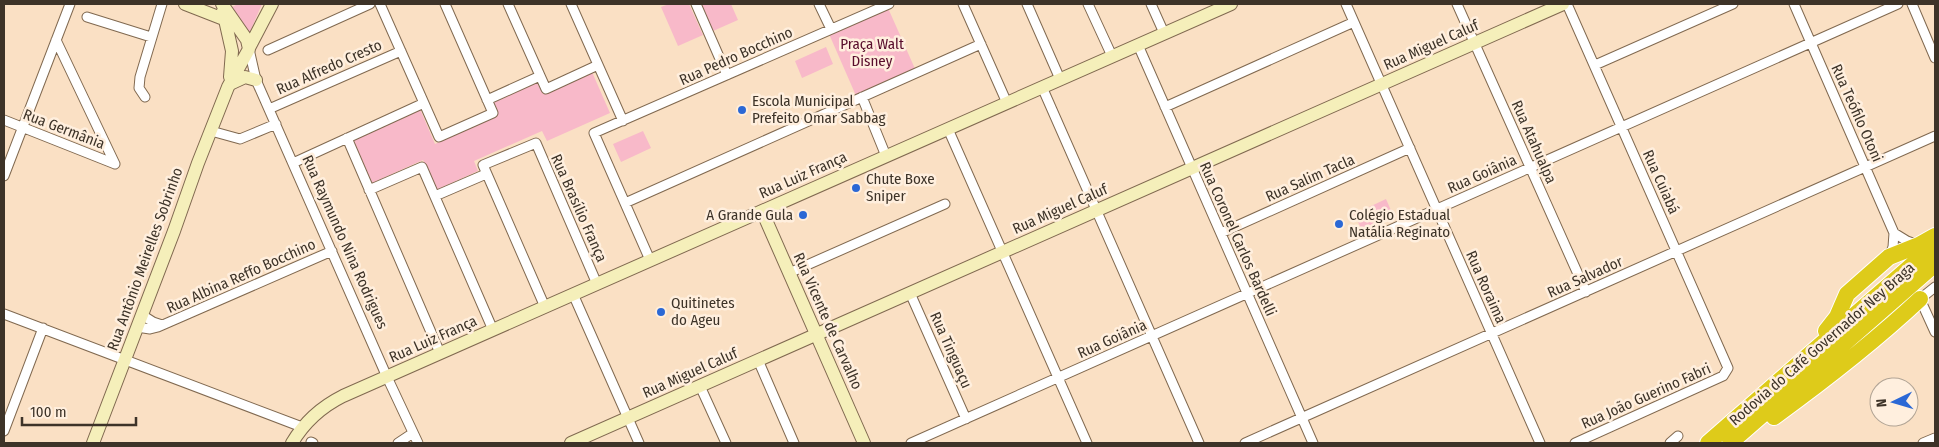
<svg xmlns="http://www.w3.org/2000/svg" width="1939" height="447" viewBox="0 0 1939 447" font-family="'Fira Sans Condensed',sans-serif">
	<style>
		.green { fill: #f8b9c9 }
		.lines { fill: none; stroke-linecap: round; stroke-linejoin: round }
		.street-casing { stroke: #806950; stroke-width: 11 }
		.secondary-casing { stroke: #806950; stroke-width: 14 }
		.highway-casing { stroke: #fff; stroke-width: 18 }
		.street { stroke: #fff; stroke-width: 9 }
		.secondary { stroke: #f5efba; stroke-width: 12 }
		.highway { stroke: #decb1a; stroke-width: 16 }
		.poi-dot { fill: #2b68d5; stroke: #ffefde; stroke-width: 2 }
		.labels { text-anchor: middle; stroke-width: 5; stroke-linejoin: round; paint-order: stroke }
		.park-label { font-size: 15px; fill: #590d2c; stroke: #ffefde }
		.street-label { font-size: 15px; fill: #3d3328; stroke: #ffefde }
		.poi-label { font-size: 15px; fill: #3d3328; stroke: #ffefde; text-anchor: start }
	</style>
	<rect width="100%" height="100%" fill="#fae0c4"/>
	<path class="green" d="M238,4h24l-13,30 -17,-27z
		M669,4h20l14,31 -25,11 -17,-39z
		M701,4h30l7,16 -25,11z
		M888,8l28,63 -59,27 -28,-64z
		M826,47l7,17 -31,14 -7,-17z
		M592,72l18,41 -63,28 -5,-10 -68,30 4,10 -42,19 -13,-30 -51,23 -19,-44 67,-30 15,35 62,-28 -6,-15 45,-20 7,13z
		M643,131l8,17 -30,14 -8,-18z
		M1386,199l7,16 -31,15 -8,-16z"/>
	<g class="lines">
		<defs>
			<path id="street" d="M380,4l59,133 54,-24 -48,-109
				M508,4l38,85 52,-24
				M571,4l52,117
				M696,4l31,71
				M819,4l12,25
				M963,4l44,99
				M1027,4l33,75
				M1088,4l24,52
				M1151,4l13,29
				M1346,4l194,439
				M1457,4l129,288
				M1567,4l161,364 -5,8 -148,67
				M1794,4l100,229 -1,14 -4,10
				M1912,4l23,54
				M87,17l64,20
				M56,40l59,124
				M1138,45l175,398
				M249,49l7,31 131,297 31,66
				M268,50l102,-46
				M1595,65l138,-61
				M1042,87l157,356
				M145,97l-6,-9 1,-11 22,-73
				M862,97l24,59
				M487,100l53,-24
				M1165,107l189,-85
				M269,109l132,-58
				M4,120l111,44
				M948,129l139,314
				M211,131l29,8 36,-15
				M347,138l93,215
				M293,163l131,-60
				M4,176l66,-172
				M369,190l53,-23 71,163
				M435,196l51,-22
				M625,203l356,-159
				M1221,233l189,-85
				M1894,233l13,8 11,4
				M650,260l-56,-127 295,-129
				M789,273l156,-69
				M1935,287l-15,12 15,33
				M910,293l56,126
				M573,294l66,149
				M545,307l-62,-142 53,-22 61,141
				M4,314l298,113
				M142,315l11,7 9,3
				M137,327l13,2 8,-2 174,-76
				M758,360l36,83
				M700,386l26,57
				M4,431l39,-103
				M311,442l2,1
				M398,443l15,-10
				M911,443l987,-439
				M1245,443l690,-307
				M1670,443l8,-7
				M1923,443l12,-5"/>
			<path id="secondary" d="M185,4l41,16
				M223,11l9,40 -2,26
				M249,48l23,-44
				M230,84l15,-7 11,3
				M762,211l102,232
				M93,443l81,-212 24,-68 30,-76 21,-38 -2,-9 -25,-36
				M292,443c13,-22 29,-36 51,-47l888,-392
				M571,443l992,-439"/>
			<path id="highway" d="M1826,331l11,-14 10,-23 42,-37 30,-12 16,-9
				M1774,417c51,-37 100,-75 146,-118
				M1708,443l227,-198
				M1730,443l205,-179"/>
		</defs>
		<use href="#street" class="street-casing"/>
		<use href="#secondary" class="secondary-casing"/>
		<use href="#highway" class="highway-casing"/>
		<use href="#street" class="street"/>
		<use href="#secondary" class="secondary"/>
		<use href="#highway" class="highway"/>
	</g>
	<g class="poi-dot">
		<circle cx="742" cy="110" r="5"/>
		<circle cx="856" cy="188" r="5"/>
		<circle cx="803" cy="215" r="5"/>
		<circle cx="1339" cy="224" r="5"/>
		<circle cx="661" cy="312" r="5"/>
	</g>
	<g class="labels">
		<g class="park-label">
			<text x="872" y="49">Praça Walt<tspan x="872" dy="17">Disney</tspan></text>
		</g>
		<g class="street-label">
			<text transform="translate(1431 45) rotate(-24)" y="5">Rua Miguel Caluf</text>
			<text transform="translate(736 56) rotate(-24)" y="5">Rua Pedro Bocchino</text>
			<text transform="translate(329 67) rotate(-24)" y="5">Rua Alfredo Cresto</text>
			<text transform="translate(1857 113) rotate(66)" y="5">Rua Teófilo Otoni</text>
			<text transform="translate(64 129) rotate(21)" y="5">Rua Germânia</text>
			<text transform="translate(1534 142) rotate(66)" y="5">Rua Atahualpa</text>
			<text transform="translate(1482 174) rotate(-24)" y="5">Rua Goiânia</text>
			<text transform="translate(803 175) rotate(-24)" y="5">Rua Luiz França</text>
			<text transform="translate(1310 178) rotate(-24)" y="5">Rua Salim Tacla</text>
			<text transform="translate(1661 182) rotate(66)" y="5">Rua Cuiabá</text>
			<text transform="translate(579 208) rotate(66)" y="5">Rua Brasílio França</text>
			<text transform="translate(1060 209) rotate(-24)" y="5">Rua Miguel Caluf</text>
			<text transform="translate(1238 239) rotate(66)" y="5">Rua Coronel Carlos Bardelli</text>
			<text transform="translate(345 242) rotate(66)" y="5">Rua Raymundo Nina Rodrigues</text>
			<text transform="translate(145 259) rotate(-70)" y="5">Rua Antônio Meirelles Sobrinho</text>
			<text transform="translate(241 276) rotate(-24)" y="5">Rua Albina Reffo Bocchino</text>
			<text transform="translate(1585 277) rotate(-24)" y="5">Rua Salvador</text>
			<text transform="translate(1486 287) rotate(66)" y="5">Rua Roraima</text>
			<text transform="translate(828 321) rotate(66)" y="5">Rua Vicente de Carvalho</text>
			<text transform="translate(433 339) rotate(-24)" y="5">Rua Luiz França</text>
			<text transform="translate(1112 339) rotate(-24)" y="5">Rua Goiânia</text>
			<text transform="translate(1822 344) rotate(-41)" y="5">Rodovia do Café Governador Ney Braga</text>
			<text transform="translate(951 350) rotate(66)" y="5">Rua Tinguaçu</text>
			<text transform="translate(690 373) rotate(-24)" y="5">Rua Miguel Caluf</text>
			<text transform="translate(1646 396) rotate(-24)" y="5">Rua João Guerino Fabri</text>
		</g>
		<g class="poi-label">
			<text x="752" y="106">Escola Municipal<tspan x="752" dy="17">Prefeito Omar Sabbag</tspan></text>
			<text x="866" y="184">Chute Boxe<tspan x="866" dy="17">Sniper</tspan></text>
			<text x="793" y="220" text-anchor="end">A Grande Gula</text>
			<text x="1349" y="220">Colégio Estadual<tspan x="1349" dy="17">Natália Reginato</tspan></text>
			<text x="671" y="308">Quitinetes<tspan x="671" dy="17">do Ageu</tspan></text>
		</g>
	</g>
	<rect width="1939" height="447" fill="none" stroke="#3d3328" stroke-width="10"/>
	<g transform="translate(1894 402) rotate(265)"><circle r="24" fill="#ffefde" stroke="#b1a495"/>
	<path d="M0-4L9 19L0 12L-9 19Z" fill="#2b68d5"/>
	<text y="-8" font-size="14" font-weight="bold" text-anchor="middle" fill="#3d3328">N</text>
	</g>
	<path d="M22 417v8h114v-8" fill="none" stroke="#3d3328" stroke-width="2.5"/>
	<text x="30" y="417" font-size="15" fill="#3d3328" stroke="#ffefde" stroke-width="4" paint-order="stroke">100 m</text>
</svg>
